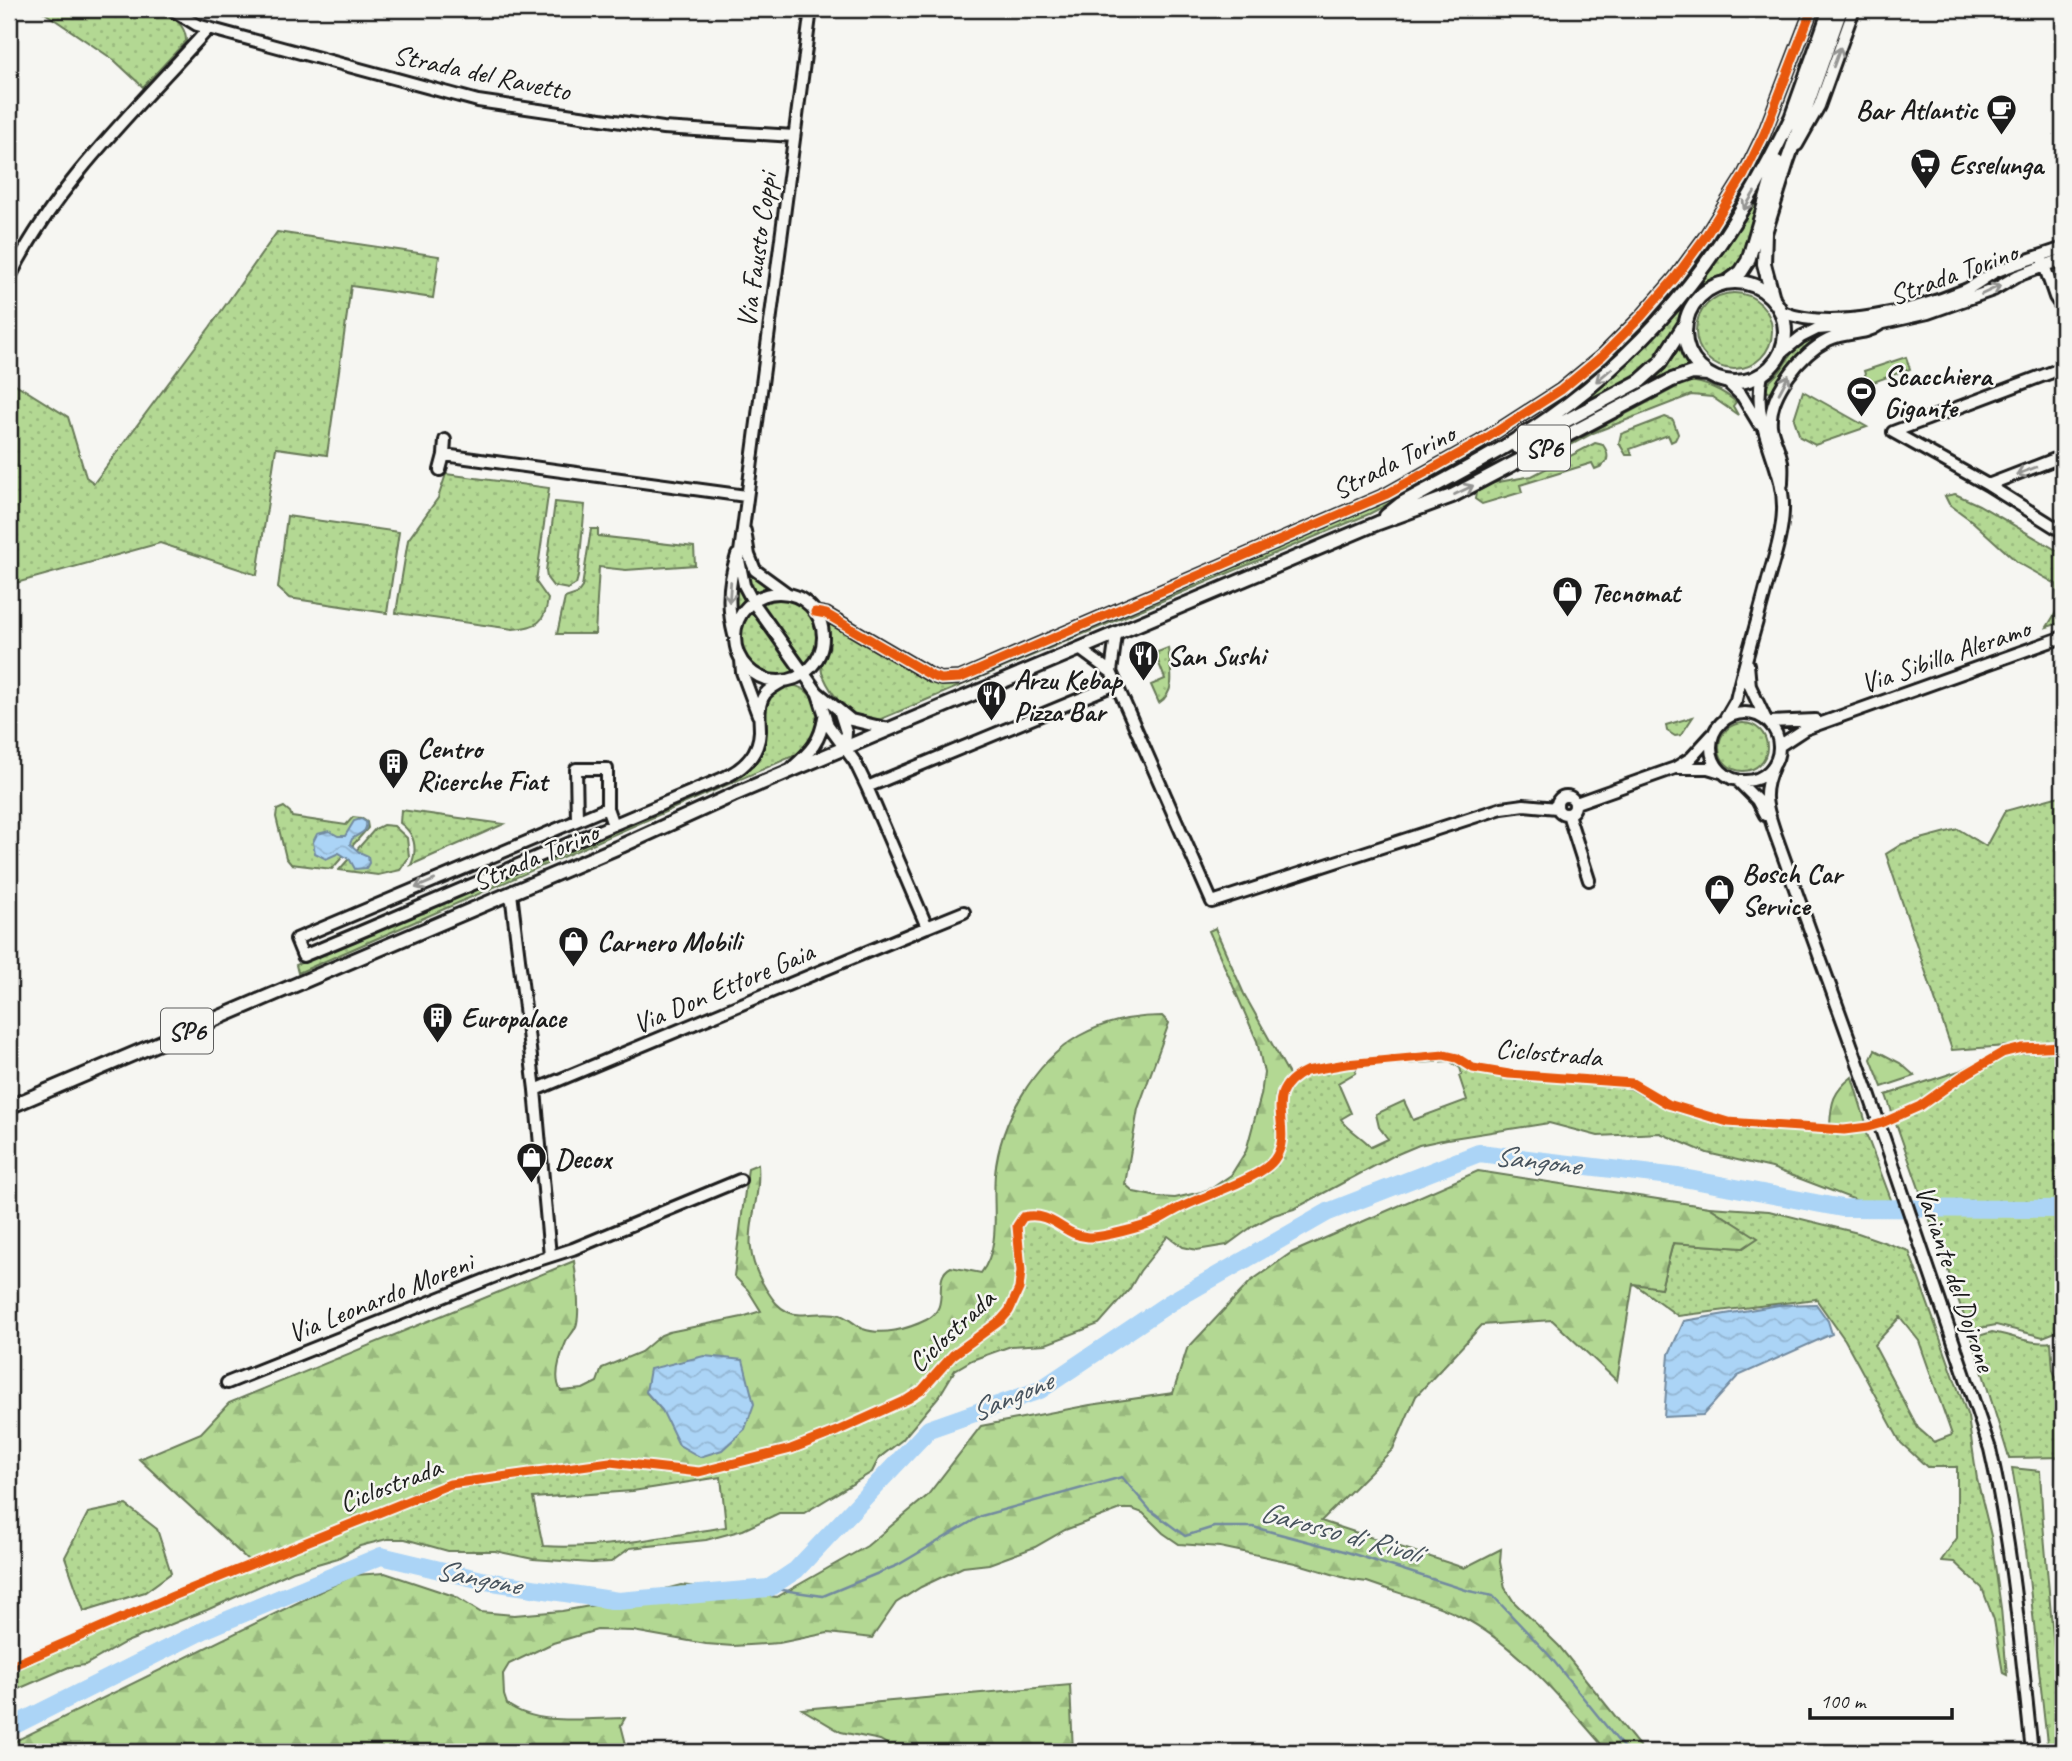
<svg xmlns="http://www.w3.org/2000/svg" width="2072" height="1761" viewBox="0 0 2072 1761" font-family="Caveat,sans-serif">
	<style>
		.green { fill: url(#green-dots); stroke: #687a58; stroke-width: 2; fill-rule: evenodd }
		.forest { fill: url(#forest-firs); stroke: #687a58; stroke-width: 2; fill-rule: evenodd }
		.pitch { fill: #b3d893; stroke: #687a58; stroke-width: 2 }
		.water { fill: url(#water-waves); stroke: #728a9f; stroke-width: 2 }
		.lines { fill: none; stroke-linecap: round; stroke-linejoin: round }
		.stream { stroke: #728a9f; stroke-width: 2.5 }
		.river { stroke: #abd4f6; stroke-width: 18 }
		.minor-casing { stroke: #1c1c1c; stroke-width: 16 }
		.major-casing { stroke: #1c1c1c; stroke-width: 18 }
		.minor { stroke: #f6f6f2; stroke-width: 10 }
		.major { stroke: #f6f6f2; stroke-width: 12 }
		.cycleway-casing { stroke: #f6f6f2; stroke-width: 13 }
		.cycleway { stroke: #e8590c; stroke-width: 9 }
		.oneway { stroke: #949492 }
		.labels { text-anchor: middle; stroke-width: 5; stroke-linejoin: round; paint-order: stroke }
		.shield { fill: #f6f6f2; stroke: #5d5d5c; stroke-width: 2 }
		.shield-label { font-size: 26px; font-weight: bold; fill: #1c1c1c }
		.street-label { font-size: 28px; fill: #1c1c1c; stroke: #f6f6f2 }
		.poi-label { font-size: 28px; font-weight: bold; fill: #1c1c1c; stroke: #f6f6f2; text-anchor: start }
		.water-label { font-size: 30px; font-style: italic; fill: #47535d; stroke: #f6f6f2 }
	</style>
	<defs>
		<pattern id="green-dots" width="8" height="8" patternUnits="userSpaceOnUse" patternTransform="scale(1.75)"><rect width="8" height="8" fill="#b3d893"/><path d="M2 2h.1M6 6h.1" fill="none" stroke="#99b97e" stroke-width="1.8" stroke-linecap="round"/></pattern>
		<pattern id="forest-firs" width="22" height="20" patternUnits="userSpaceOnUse" patternTransform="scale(1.75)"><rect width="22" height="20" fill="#b3d893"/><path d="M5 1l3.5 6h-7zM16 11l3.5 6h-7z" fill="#99b97e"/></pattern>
		<pattern id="water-waves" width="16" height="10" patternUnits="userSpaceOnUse" patternTransform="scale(1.75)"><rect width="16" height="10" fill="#abd4f6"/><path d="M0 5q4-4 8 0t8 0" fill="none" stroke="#93b5d2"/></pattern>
	</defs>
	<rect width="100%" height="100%" fill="#f6f6f2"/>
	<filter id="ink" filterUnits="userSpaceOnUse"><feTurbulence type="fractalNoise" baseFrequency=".0143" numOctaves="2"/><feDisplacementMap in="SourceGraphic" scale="14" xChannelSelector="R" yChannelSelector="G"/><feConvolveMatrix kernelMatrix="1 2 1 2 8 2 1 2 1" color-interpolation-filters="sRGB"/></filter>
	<g filter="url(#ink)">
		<path class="green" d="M39,9h125c10,10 22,16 22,32l-43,46 -29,-27z
			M1767,179l-25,86c-13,10 -30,11 -42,22 -18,15 -19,37 -31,56 -24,38 -69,55 -108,76l-2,-3 112,-101 53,-67z
			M277,232l162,24 -6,42 -82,-12 -24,169 -51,-7 -19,127 -97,-32 -151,42v-205l59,37 18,60 8,6 116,-156z
			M1696 331a38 38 0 1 1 76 0a38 38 0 1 1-76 0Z
			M1820,331h12c-29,14 -45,33 -59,60l-12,2 2,-5 17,-17 19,-29z
			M1680,346l9,20 -13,4 -44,24 28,-23z
			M1688,381c16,1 36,10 48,21l-3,4 5,9 -26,-18 -21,-2 -98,38 -61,33 -1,-2z
			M1803,391l64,36 -52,18 -15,-8 -6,-18z
			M1665,417l8,3 5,14 -3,6 -4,2 -3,-7 -38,14 2,6h-6l-7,-12 2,-9z
			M1595,443l8,2c8,11 5,20 -8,24l-3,-6 -72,22 2,7 -40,12 -7,-5 1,-7 17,-9 39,-7z
			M446,474l103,14 -13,94 12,17c-3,24 -11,28 -35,30l-117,-16 12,-73 30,-42z
			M1400,492l2,5 -33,17 -488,205c-29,6 -49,-23 -59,-46l-1,-7 7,-30 -5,-18 98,57 49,4 397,-170z
			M1955,494l24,11 84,49v68l-16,5 11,-18 -2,-25 -39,-22 -45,-41 -23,-17 -4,-8z
			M555,502l30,3 -7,72 -2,7 -8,5 -15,-3 -6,-8 -1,-7z
			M287,516l112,16 -12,81 -98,-15 -11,-10z
			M591,529h7v7l96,11 1,18 -69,5 -27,-3 -4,67h-38l8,-36 12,-4 5,-7z
			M745,557l32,32 -21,6 -8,-17z
			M734,573l11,29 -10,17z
			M778,598c34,3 53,39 29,67l-46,-62z
			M751,610l46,62c-41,17 -74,-27 -46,-62z
			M1168,648c2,20 10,42 -9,55l-8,-18 14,-6 -10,-26z
			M788,685c26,1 37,29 27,51 -2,6 -10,12 -15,17l-502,220 -2,-8 443,-189c13,-8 24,-20 27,-35 4,-25 -12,-46 22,-56z
			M1693,717l-12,18 -6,1 -8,-5 -1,-6z
			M1719 747a24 24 0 1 1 48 0a24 24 0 1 1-48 0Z
			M2063,795v247l-111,8 -66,-196 16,-10 56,-15 28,17 19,-35z
			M284,807l6,5 2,5 54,8 7,-8 8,1 6,4 1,6 -36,41 -41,-5 -5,-6 -10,-41 1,-7z
			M401,810l103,14 -93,41c7,-17 4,-31 -11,-42z
			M383,825l11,1 13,12 2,19 -9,13 -22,5 -39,-5 36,-41z
			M2063,1050v279l-20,8 -47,-12 -27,5 -83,-235 76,-25 25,-13z
			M1444,1057l7,1 16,11 20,4 32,6 88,6 24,4 41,22 48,13 145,7 27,71 -26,2 -94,-36 -65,-15 -47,-20 -62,3 -49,-13 -102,16 -28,6 -26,11 -99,53 -20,6 -21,11 -26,19 -30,5 -14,-3 -15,-11 -28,35 -11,19 -30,34 -53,20 -35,2 -39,14 -17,10 -15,25 -38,45 -23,18 -7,14 -68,41h-25l-36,17 -37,10 -76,8 -19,14 -19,1 -59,-4 -38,-8h-47l-43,-12h-18l-27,7 -22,12 -45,13 -86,39 -83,33 -39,22 -16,2 -60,26v-22l433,-183 22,-6 150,-16 71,7 21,-1 85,-20 119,-52 26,-18 19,-27 50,-35 13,-17 6,-35 -4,-41 5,-8 18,-1 37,20 17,1 59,-16 115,-56c20,-21 9,-43 11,-69 5,-7 10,-16 17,-21 22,-14 116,-18 145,-20zM1449,1061l11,7 2,6 -3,2 8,24 -54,20 -9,-19 -28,13 3,13 9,12 -17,8c-9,-11 -22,-16 -30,-28l10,-6 -13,-30 17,-10 2,-6zM721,1477l5,50c-60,9 -123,23 -183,19l-10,-48 100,-7z
			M1709,1207l60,4 89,22 51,18 59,166 9,62 14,57 10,72 6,67 -4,-2 -9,-53 -12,-32 -28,-26 -13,-1 16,-23v-71h-30l-26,-24 -56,-103 -29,-41 -138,17 -45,-33 28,5 12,-45 70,5 14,-10zM1900,1317l19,24 33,94 -18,7 -16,-14 -44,-83z
			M1992,1332c19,3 40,13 59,10l2,28 10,23v64l-54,1 -37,-120z
			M2012,1468l28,3 3,52 20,229h-15l-22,-201z
			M126,1505l31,24 14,44 -26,19 -61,19 -19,-54 23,-44z"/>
		<path class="forest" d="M1215,928l29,66 47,84c-35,34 12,64 -34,92l-109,51 -52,14 -13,-1 -31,-18 -9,-3 -21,2 -7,6 -1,5 4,33v24l-4,16 -7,11 -12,10 -42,31 -26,32 -31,20 -95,41 -97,24 -11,2 -83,-11 -147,18 -27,8 -187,76 -110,-102 62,-26 28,-30 345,-142c2,15 6,49 3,62 -1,7 -8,13 -11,19 -6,14 -13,36 -5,49l22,-2 14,-7 5,-14 39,-16 20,-17 8,-3 73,-15 19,-6 -13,-21 -14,-14 14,-108 10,-4c4,50 -24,74 8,125 6,9 11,18 22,23 15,7 35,-3 52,3 9,3 15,10 23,14 19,7 45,0 63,-9 27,-13 4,-42 25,-53l30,6c21,-28 11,-67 14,-99 5,-52 38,-111 84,-138 25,-14 55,-20 83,-20l7,7 -31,86 -13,75 9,8 24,5 17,1 26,-6 11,-4 19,-13 15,-24 15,-56 3,-22 -7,-32 -48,-110zM646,1392l76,58 -60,-40z
			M1875,1050l25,13 15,13 -33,11 -11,-28z
			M1852,1077l14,46 -17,4 -19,-1c1,-24 3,-34 22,-49z
			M1478,1171l231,36 49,31 -15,10 -70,-5 -12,45 -28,-4 -16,97 -65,-61 -70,5 -66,71 -23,53 -72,72 143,47 37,-19 -1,13 5,26 9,14 45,44 85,106h-36c-41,-47 -92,-109 -150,-137 -29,-14 -61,-22 -91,-33l-15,-2 -57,-17 -75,-16 -41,-3 -16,-11 -20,-20 -11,-4h-11l-56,21 -30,17 -46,17 -26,3 -42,20 -25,16 -24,35 -44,-5 -49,10 -46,3 -27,-2 -73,-13 -36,-1 -44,13 -44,21 -6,10 1,21 3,9c31,23 82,14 118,14l-4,7 7,27h-619v-8l345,-169 31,-2 69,23 26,16 34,3 48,-4 56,-10 63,-16 96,12 90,-51 60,-50 54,-70 109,-21 83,-12 14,-44 64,-68 40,-28z
			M1070,1685l3,67h-172l-21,-12 -39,-8 -39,-23z"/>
		<path class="pitch" d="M1906,357l4,12 -42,15 -4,-13z"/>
		<path class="water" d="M361,819l5,3c2,11 -7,11 -14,17l-2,5 9,8 9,4 1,7 -3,5 -11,1 -5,-9 -11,-7 -13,6 -11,-6 -2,-11 4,-8 12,-3 9,5h7l9,-15z
			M1816,1304l12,17 4,13 -94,42 -35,39 -39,2 5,-63 15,-33 95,-16z
			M704,1356l39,4 11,44 -9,25 -23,21 -22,7 -21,-12 -17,-35 -16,-18 4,-23z"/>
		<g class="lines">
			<path class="stream" d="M769,1588l54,8 75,-31 83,-49 141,-39 28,33 35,26 29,-9h39l91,24 125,40 24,5 55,58 79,98"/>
			<path class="river" d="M9,1728l197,-99 175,-73 105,25 132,20 151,-13 27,-18 133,-141 111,-39 131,-88 157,-90 151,-59 199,24 164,31 221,1"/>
			<defs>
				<path id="minor" d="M171,9l26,16 281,76 185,27 131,8
					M811,9l-72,551 5,25 9,17 64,90 34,28 38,9
					M1797,145l22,-39 35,-97
					M2043,262l12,35 8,12
					M9,279c46,-95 130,-173 200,-251
					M1782,312c50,20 135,-2 183,-22 12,-5 21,-14 32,-19 22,-9 44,-15 66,-23
					M1781,353l20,-16 16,-8 62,-5 49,-11 65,-23 24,-14 46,-17
					M1726,381l16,15 17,28
					M1893,432l95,53 75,47
					M1893,432l170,-64
					M444,455l1,-15
					M440,470l4,-15 302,41
					M1782,484c0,-7 1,-15 0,-22 -2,-12 -9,-24 -11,-36 -3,-32 31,-73 57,-86 18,-9 36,-4 51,-15
					M1988,485l75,-29
					M745,531l4,24 6,15 33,24
					M735 637a44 44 0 1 1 88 0a44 44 0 1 1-88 0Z
					M815,612l11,2 106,62 9,3 19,-1 427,-184 93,-52 81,-52 41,-34 39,-39 34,-39 30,-41 39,-62 20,-41 48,-125
					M734,635c-7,-27 -6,-53 3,-80
					M1116,635l-5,37 101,230 290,-94 22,-3 33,3
					M1081,650l30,22
					M741,660l1,12 16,43
					M1748,664l2,22 16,34
					M840,713l6,19 -1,15
					M1711 747a34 34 0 1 1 68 0a34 34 0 1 1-68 0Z
					M1725,719l11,-19c9,-40 22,-80 32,-120 6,-22 14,-45 15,-69 2,-48 -33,-81 -21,-137
					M1768,722l47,-2
					M1779,746l26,-17 258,-92
					M793,767c17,-15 28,-26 31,-50
					M1773,767c-12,27 -7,39 2,66l94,261 121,355c23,100 31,202 42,303
					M1678,768h30l13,4
					M1737,780l20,20 8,15
					M867,787l249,-103
					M1557 805a9 9 0 1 1 18 0a9 9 0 1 1-18 0Z
					M1576,803l99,-35 16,-10 21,-23
					M1568,814l21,66
					M577,820l-1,-51h31v39
					M613,825l-6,-17 -311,131 7,17 48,-20 370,-157c21,-9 38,-23 39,-48 0,-12 -3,-26 5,-37 5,-6 12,-9 18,-13
					M511,893l24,197 15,166
					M927,927l37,-15
					M535,1090l392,-163 -60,-140 -12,-25 -27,-37 -10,-31
					M227,1383l296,-118 50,-16 167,-69"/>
				<path id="major" d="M1789,124l41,-115
					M1729,281l12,-9 7,-11 29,-99
					M1685 332a50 50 0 1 1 100 0a50 50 0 1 1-100 0Z
					M1773,298l-9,-34 1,-31 22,-71 54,-153
					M1517,447l123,-66 20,-18 25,-39
					M1386,516l15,-12c50,-27 101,-53 148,-86 112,-79 183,-177 242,-300
					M9,1107l612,-261 112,-51 645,-272 74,-27 220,-116 20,-7 16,1"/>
			</defs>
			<use href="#minor" class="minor-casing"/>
			<use href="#major" class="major-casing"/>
			<use href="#minor" class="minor"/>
			<use href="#major" class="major"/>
			<defs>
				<path id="cycleway" d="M815,612l11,2 106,62 9,3 19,-1 427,-184 93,-52 81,-52 41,-34 39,-39 34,-39 30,-41 39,-62 20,-41 48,-125
					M9,1667l164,-71 277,-112 160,-22 89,10 92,-23 46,-18 71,-32 14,-9 31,-35 48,-35 8,-9 10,-22 2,-18 -4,-45 6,-9c30,-7 40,19 65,20 13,1 55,-10 68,-16 9,-4 18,-11 28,-15 22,-11 77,-28 90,-46 23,-31 -17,-66 32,-89l40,-7 98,-9 13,3 16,10 36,6 123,9 36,21 60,18 116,8 24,-3 14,-4 38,-17 41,-29 41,-24 20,-5 41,-2"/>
			</defs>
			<use href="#cycleway" class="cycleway-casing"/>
			<use href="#cycleway" class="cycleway"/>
		</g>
		<defs><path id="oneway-shaft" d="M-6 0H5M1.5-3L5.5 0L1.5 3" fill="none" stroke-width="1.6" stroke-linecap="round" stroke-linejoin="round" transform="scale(1.75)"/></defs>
		<g class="oneway">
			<use href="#oneway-shaft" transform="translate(1837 57) rotate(-70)"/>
			<use href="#oneway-shaft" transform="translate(1749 201) rotate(121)"/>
			<use href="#oneway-shaft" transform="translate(1991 290) rotate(-25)"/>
			<use href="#oneway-shaft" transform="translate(1604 375) rotate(140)"/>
			<use href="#oneway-shaft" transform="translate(1784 384) rotate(-62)"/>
			<use href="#oneway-shaft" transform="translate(2026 471) rotate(159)"/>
			<use href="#oneway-shaft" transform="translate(1464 490) rotate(-26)"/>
			<use href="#oneway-shaft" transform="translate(730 592) rotate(94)"/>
			<use href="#oneway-shaft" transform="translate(425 884) rotate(157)"/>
		</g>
	</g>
	<defs>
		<symbol id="cafe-pin" viewBox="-11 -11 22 30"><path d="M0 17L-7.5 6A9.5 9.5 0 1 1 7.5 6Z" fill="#1c1c1c" stroke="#f6f6f2"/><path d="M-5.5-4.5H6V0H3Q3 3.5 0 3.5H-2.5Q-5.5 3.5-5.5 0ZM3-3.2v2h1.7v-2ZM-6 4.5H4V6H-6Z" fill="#fff"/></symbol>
		<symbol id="supermarket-pin" viewBox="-11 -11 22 30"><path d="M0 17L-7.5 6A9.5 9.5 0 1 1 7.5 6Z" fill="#1c1c1c" stroke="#f6f6f2"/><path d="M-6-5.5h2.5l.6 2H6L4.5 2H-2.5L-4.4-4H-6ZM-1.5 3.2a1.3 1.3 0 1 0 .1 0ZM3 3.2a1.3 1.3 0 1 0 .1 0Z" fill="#fff"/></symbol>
		<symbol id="stadium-pin" viewBox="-11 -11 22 30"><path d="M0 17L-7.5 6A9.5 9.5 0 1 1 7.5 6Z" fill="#1c1c1c" stroke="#f6f6f2"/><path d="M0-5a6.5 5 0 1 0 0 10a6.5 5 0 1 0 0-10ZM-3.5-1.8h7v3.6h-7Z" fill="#fff"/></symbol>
		<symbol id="shop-pin" viewBox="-11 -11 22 30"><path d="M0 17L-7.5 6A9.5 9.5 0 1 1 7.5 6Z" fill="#1c1c1c" stroke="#f6f6f2"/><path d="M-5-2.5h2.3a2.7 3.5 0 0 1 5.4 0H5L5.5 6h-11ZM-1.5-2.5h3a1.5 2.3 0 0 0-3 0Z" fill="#fff"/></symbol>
		<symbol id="restaurant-pin" viewBox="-11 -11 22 30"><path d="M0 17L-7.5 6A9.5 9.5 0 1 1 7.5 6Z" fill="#1c1c1c" stroke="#f6f6f2"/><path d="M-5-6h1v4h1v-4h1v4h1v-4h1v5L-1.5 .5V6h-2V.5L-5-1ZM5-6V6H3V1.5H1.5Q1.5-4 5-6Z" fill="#fff"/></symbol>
		<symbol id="building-pin" viewBox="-11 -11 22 30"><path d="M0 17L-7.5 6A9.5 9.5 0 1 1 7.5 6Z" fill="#1c1c1c" stroke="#f6f6f2"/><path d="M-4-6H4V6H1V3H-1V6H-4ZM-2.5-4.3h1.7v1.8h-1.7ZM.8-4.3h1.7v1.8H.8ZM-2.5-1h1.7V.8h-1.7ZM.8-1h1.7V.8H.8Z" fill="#fff"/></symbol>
	</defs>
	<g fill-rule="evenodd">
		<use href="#cafe-pin" x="1984" y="92" width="35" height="47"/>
		<use href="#supermarket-pin" x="1908" y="146" width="35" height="47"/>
		<use href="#stadium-pin" x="1844" y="374" width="35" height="47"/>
		<use href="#shop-pin" x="1550" y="574" width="35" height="47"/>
		<use href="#restaurant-pin" x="1126" y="638" width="35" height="47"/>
		<use href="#restaurant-pin" x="974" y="678" width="35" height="47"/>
		<use href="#building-pin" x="376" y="746" width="35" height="47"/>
		<use href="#shop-pin" x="1702" y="872" width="35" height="47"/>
		<use href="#shop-pin" x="556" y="924" width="35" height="47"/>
		<use href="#building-pin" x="420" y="1000" width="35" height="47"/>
		<use href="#shop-pin" x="514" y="1140" width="35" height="47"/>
	</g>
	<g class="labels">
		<g class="shield">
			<rect x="1518" y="425.5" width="52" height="45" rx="5"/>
			<rect x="161" y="1008.5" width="52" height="45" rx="5"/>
		</g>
		<g class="shield-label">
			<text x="1544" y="457">SP6</text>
			<text x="187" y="1040">SP6</text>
		</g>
		<g class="street-label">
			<text transform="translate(482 72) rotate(12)" y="10">Strada del Ravetto</text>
			<text transform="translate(756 250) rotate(-82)" y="10">Via Fausto Coppi</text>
			<text transform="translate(1953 273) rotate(-20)" y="10">Strada Torino</text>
			<text transform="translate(1393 461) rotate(-27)" y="10">Strada Torino</text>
			<text transform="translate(1945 655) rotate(-19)" y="10">Via Sibilla Aleramo</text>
			<text transform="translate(535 856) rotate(-23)" y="10">Strada Torino</text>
			<text transform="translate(723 987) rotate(-23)" y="10">Via Don Ettore Gaia</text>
			<text transform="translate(1549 1052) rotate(5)" y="10">Ciclostrada</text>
			<text transform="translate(1956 1278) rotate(71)" y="10">Variante del Dojrone</text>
			<text transform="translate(380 1297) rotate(-22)" y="10">Via Leonardo Moreni</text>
			<text transform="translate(951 1330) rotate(-43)" y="10">Ciclostrada</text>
			<text transform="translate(390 1484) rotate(-21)" y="10">Ciclostrada</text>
		</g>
		<g class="poi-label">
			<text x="1978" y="119" text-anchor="end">Bar Atlantic</text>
			<text x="1949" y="174">Esselunga</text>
			<text x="1884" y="385">Scacchiera<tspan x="1884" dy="32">Gigante</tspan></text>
			<text x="1590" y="602">Tecnomat</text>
			<text x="1167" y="665">San Sushi</text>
			<text x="1014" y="689">Arzu Kebap<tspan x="1014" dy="32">Pizza Bar</tspan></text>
			<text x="417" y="758">Centro<tspan x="417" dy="32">Ricerche Fiat</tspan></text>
			<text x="1742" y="883">Bosch Car<tspan x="1742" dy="32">Service</tspan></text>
			<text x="597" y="951">Carnero Mobili</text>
			<text x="461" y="1027">Europalace</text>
			<text x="555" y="1168">Decox</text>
		</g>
		<g class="water-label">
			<text transform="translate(1537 1160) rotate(7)" y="10">Sangone</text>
			<text transform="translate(1011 1396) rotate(-23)" y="10">Sangone</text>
			<text transform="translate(1341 1532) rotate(15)" y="10">Garosso di Rivoli</text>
			<text transform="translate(478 1577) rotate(11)" y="10">Sangone</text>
		</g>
	</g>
	<rect width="2072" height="1761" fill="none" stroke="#f6f6f2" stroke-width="35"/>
	<rect x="18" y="18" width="2037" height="1726" fill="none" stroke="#1c1c1c" stroke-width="2.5" filter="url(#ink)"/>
	<path d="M1810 1708v10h142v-10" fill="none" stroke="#1c1c1c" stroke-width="3.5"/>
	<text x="1820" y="1708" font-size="21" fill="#1c1c1c" stroke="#f6f6f2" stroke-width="5" paint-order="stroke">100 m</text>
</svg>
